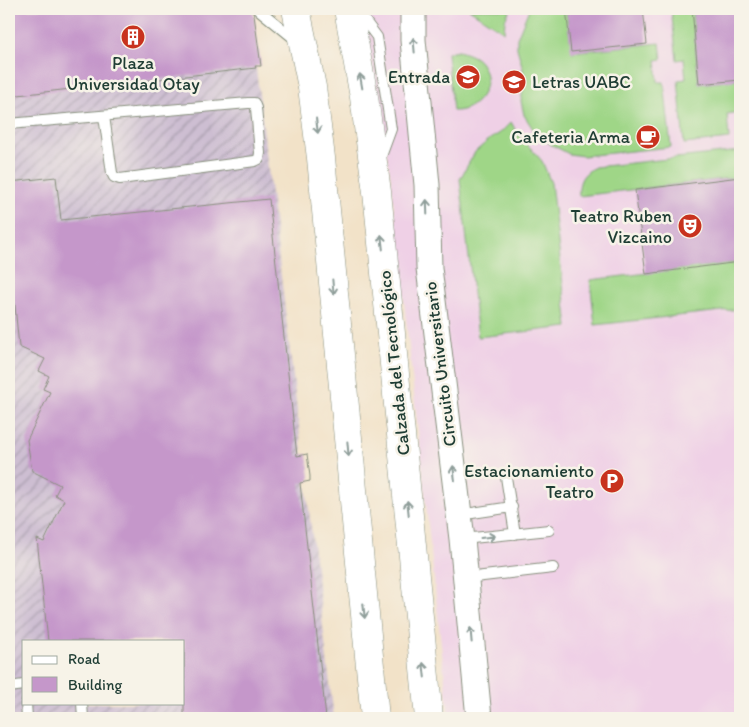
<svg xmlns="http://www.w3.org/2000/svg" width="749" height="727" viewBox="0 0 749 727" font-family="Itim,sans-serif">
	<style>
		.built { fill: #efd0e6 }
		.industrial { fill: url(#industrial-furrows); fill-rule: evenodd }
		.grass { fill: #9fd687; stroke: #5f8a5e }
		.building { fill: #c597ca }
		.lines { fill: none; stroke-linecap: round; stroke-linejoin: round }
		.service-casing { stroke: #88907e; stroke-width: 12 }
		.tertiary-casing { stroke: #88907e; stroke-width: 27 }
		.primary-casing { stroke: #88907e; stroke-width: 29 }
		.service { stroke: #fff; stroke-width: 10 }
		.tertiary { stroke: #fff; stroke-width: 25 }
		.primary { stroke: #fff; stroke-width: 28 }
		.oneway { stroke: #8f9e9a }
		.labels { text-anchor: middle; stroke-width: 5; stroke-linejoin: round; paint-order: stroke }
		.poi-label { font-size: 18px; fill: #1f3d34; stroke: #f7f3e8; text-anchor: end }
		.street-label { font-size: 18px; fill: #1f3d34; stroke: #f7f3e8 }
	</style>
	<defs>
		<pattern id="industrial-furrows" width="10" height="10" patternUnits="userSpaceOnUse" patternTransform="scale(1.25)"><rect width="10" height="10" fill="#cdbed2"/><path d="M-1 1l2-2M0 10L10 0M9 11l2-2" fill="none" stroke="#a69cab"/></pattern>
	</defs>
	<rect width="100%" height="100%" fill="#f7f3e8"/>
	<filter id="ink" filterUnits="userSpaceOnUse"><feTurbulence type="fractalNoise" baseFrequency=".02" numOctaves="2"/><feDisplacementMap in="SourceGraphic" scale="10" xChannelSelector="R" yChannelSelector="G"/><feConvolveMatrix kernelMatrix="1 2 1 2 8 2 1 2 1" color-interpolation-filters="sRGB"/></filter>
	<filter id="wash" filterUnits="userSpaceOnUse"><feTurbulence type="fractalNoise" baseFrequency=".0096" numOctaves="4" result="noise"/><feDisplacementMap in="SourceGraphic" scale="20" xChannelSelector="R" yChannelSelector="G"/><feGaussianBlur stdDeviation="1.12" result="paint"/><feColorMatrix in="noise" values="0 0 0 0 0 0 0 0 0 0 0 0 0 0 0 0 0 1.4 0 .05"/><feComposite in="paint" operator="in"/></filter>
	<g filter="url(#wash)">
		<rect width="100%" height="100%" fill="#f2e2c8"/>
		<path class="built" d="M362,9h378v709h-291l-58,-538z"/>
		<path class="industrial" d="M256,68l78,650h-325v-622zM24,641h160v62h-160z"/>
		<path class="grass" d="M469,9h41l-5,11 -1,12z
			M529,9h37l6,43 88,-9 2,16 -6,1 2,22h6l7,65 -88,9 -14,-2 -19,-10 -17,-15 -9,-14 -3,-14 3,-16 -1,-16 -6,-21v-10z
			M671,9h21l7,75 41,-4v32l-13,2 2,25 -45,5 -6,-64 8,-1 -2,-20 -7,1z
			M459,51c6,2 13,4 18,8 21,20 3,53 -24,52l-6,-58z
			M511,122l7,12 24,27 9,22 17,144 -90,10 -18,-158 15,-27 15,-13 10,-6z
			M740,151v26l-161,19c-1,-15 3,-22 16,-29z
			M740,262v47l-145,16 -5,-45z"/>
		<g id="blocks">
			<path class="building" d="M9,9h242l3,6 7,51h-6l1,2 -247,28z
				M566,9h77l4,35 -76,8z
				M692,9h48v71l-41,4z
				M56,177l5,43 208,-21 28,257 10,-2 3,22v5l-10,2 26,235h-142v-77h-136l-11,-102 7,3 20,-42 -9,-5 5,-10 -28,-14 -5,-31 23,-48 -7,-3 6,-13 -10,-5 6,-12 -26,-12 -8,-82h-2v-83z
				M740,177v85l-94,12 -11,-84z"/>
		</g>
	</g>
	<g filter="url(#ink)">
		<use href="#blocks" fill-opacity="0" stroke="#88907e" stroke-width="1"/>
		<g class="lines">
			<defs>
				<path id="service" d="M258,9l38,31
					M356,9l21,28 14,92 -11,30
					M9,124l239,-21h6l2,5 4,45 -1,6 -4,2 -135,18 -6,-2 -2,-4 -8,-57
					M506,477l9,57
					M459,515l53,-8
					M463,539l86,-9
					M466,578l87,-10
					M9,687l15,-2
					M26,703l1,15
					M82,703l1,15"/>
				<path id="tertiary" d="M413,9v31l14,145 2,83 33,271 17,179"/>
				<path id="primary" d="M296,9l16,78 9,71 54,560
					M348,9l16,88 13,95 52,526"/>
			</defs>
			<use href="#service" class="service-casing"/>
			<use href="#tertiary" class="tertiary-casing"/>
			<use href="#primary" class="primary-casing"/>
			<use href="#service" class="service"/>
			<use href="#tertiary" class="tertiary"/>
			<use href="#primary" class="primary"/>
		</g>
		<defs><path id="oneway-shaft" d="M-6 0H5M1.5-3L5.5 0L1.5 3" fill="none" stroke-width="1.6" stroke-linecap="round" stroke-linejoin="round" transform="scale(1.25)"/></defs>
		<g class="oneway">
			<use href="#oneway-shaft" transform="translate(414 45) rotate(-95)"/>
			<use href="#oneway-shaft" transform="translate(361 81) rotate(-100)"/>
			<use href="#oneway-shaft" transform="translate(317 126) rotate(83)"/>
			<use href="#oneway-shaft" transform="translate(427 207) rotate(-92)"/>
			<use href="#oneway-shaft" transform="translate(382 242) rotate(-96)"/>
			<use href="#oneway-shaft" transform="translate(333 287) rotate(85)"/>
			<use href="#oneway-shaft" transform="translate(348 449) rotate(85)"/>
			<use href="#oneway-shaft" transform="translate(454 473) rotate(-97)"/>
			<use href="#oneway-shaft" transform="translate(408 508) rotate(-96)"/>
			<use href="#oneway-shaft" transform="translate(488 537) rotate(-7)"/>
			<use href="#oneway-shaft" transform="translate(364 611) rotate(84)"/>
			<use href="#oneway-shaft" transform="translate(471 635) rotate(-95)"/>
			<use href="#oneway-shaft" transform="translate(424 670) rotate(-96)"/>
		</g>
	</g>
	<defs>
		<symbol id="building-disc" viewBox="-11 -11 22 22"><circle r="9.5" fill="#c8321e" stroke="#f7f3e8"/><path d="M-4-6H4V6H1V3H-1V6H-4ZM-2.5-4.3h1.7v1.8h-1.7ZM.8-4.3h1.7v1.8H.8ZM-2.5-1h1.7V.8h-1.7ZM.8-1h1.7V.8H.8Z" fill="#fff"/></symbol>
		<symbol id="school-disc" viewBox="-11 -11 22 22"><circle r="9.5" fill="#c8321e" stroke="#f7f3e8"/><path d="M0-5L7-2L0 1L-7-2ZM-4 1L0 2.5L4 1V4Q0 6-4 4Z" fill="#fff"/></symbol>
		<symbol id="cafe-disc" viewBox="-11 -11 22 22"><circle r="9.5" fill="#c8321e" stroke="#f7f3e8"/><path d="M-5.5-4.5H6V0H3Q3 3.5 0 3.5H-2.5Q-5.5 3.5-5.5 0ZM3-3.2v2h1.7v-2ZM-6 4.5H4V6H-6Z" fill="#fff"/></symbol>
		<symbol id="theatre-disc" viewBox="-11 -11 22 22"><circle r="9.5" fill="#c8321e" stroke="#f7f3e8"/><path d="M-5-5.5Q0-4 5-5.5V0Q5 5 0 6Q-5 5-5 0ZM-3.3-2.5H-1v1.5H-3.3ZM1-2.5H3.3v1.5H1ZM-2.8 1Q0 5.5 2.8 1Z" fill="#fff"/></symbol>
		<symbol id="parking-disc" viewBox="-11 -11 22 22"><circle r="9.5" fill="#c8321e" stroke="#f7f3e8"/><path d="M-3.5-5.5H1a3.5 3.5 0 0 1 0 7H-1V5.5H-3.5ZM-1-3.4V-.6H.8a1.4 1.4 0 0 0 0-2.8Z" fill="#fff"/></symbol>
	</defs>
	<g fill-rule="evenodd">
		<use href="#building-disc" x="119" y="23" width="28" height="28"/>
		<use href="#school-disc" x="454" y="63" width="28" height="28"/>
		<use href="#school-disc" x="500" y="68" width="28" height="28"/>
		<use href="#cafe-disc" x="634" y="123" width="28" height="28"/>
		<use href="#theatre-disc" x="676" y="212" width="28" height="28"/>
		<use href="#parking-disc" x="598" y="467" width="28" height="28"/>
	</g>
	<g class="labels">
		<g class="poi-label">
			<text x="133" y="69" text-anchor="middle">Plaza<tspan x="133" dy="21">Universidad Otay</tspan></text>
			<text x="450" y="83">Entrada</text>
			<text x="532" y="88" text-anchor="start">Letras UABC</text>
			<text x="630" y="143">Cafeteria Arma</text>
			<text x="672" y="222">Teatro Ruben<tspan x="672" dy="21">Vizcaino</tspan></text>
			<text x="594" y="477">Estacionamiento<tspan x="594" dy="21">Teatro</tspan></text>
		</g>
		<g class="street-label">
			<text transform="translate(394 363) rotate(-96)" y="6">Calzada del Tecnológico</text>
			<text transform="translate(440 364) rotate(-97)" y="6">Circuito Universitario</text>
		</g>
	</g>
	<rect width="749" height="727" fill="none" stroke="#f7f3e8" stroke-width="30"/>
	<rect x="22" y="640" width="162" height="65" fill="#f7f3e8" stroke="#a1aaa0"/>
	<rect x="32" y="656" width="25" height="8" fill="#ffffff" stroke="#a1aaa0"/>
	<text x="68" y="664" font-size="15" fill="#1f3d34">Road</text>
	<rect x="32" y="677" width="25" height="15" fill="#c597ca" stroke="#a1aaa0"/>
	<text x="68" y="690" font-size="15" fill="#1f3d34">Building</text>
</svg>
